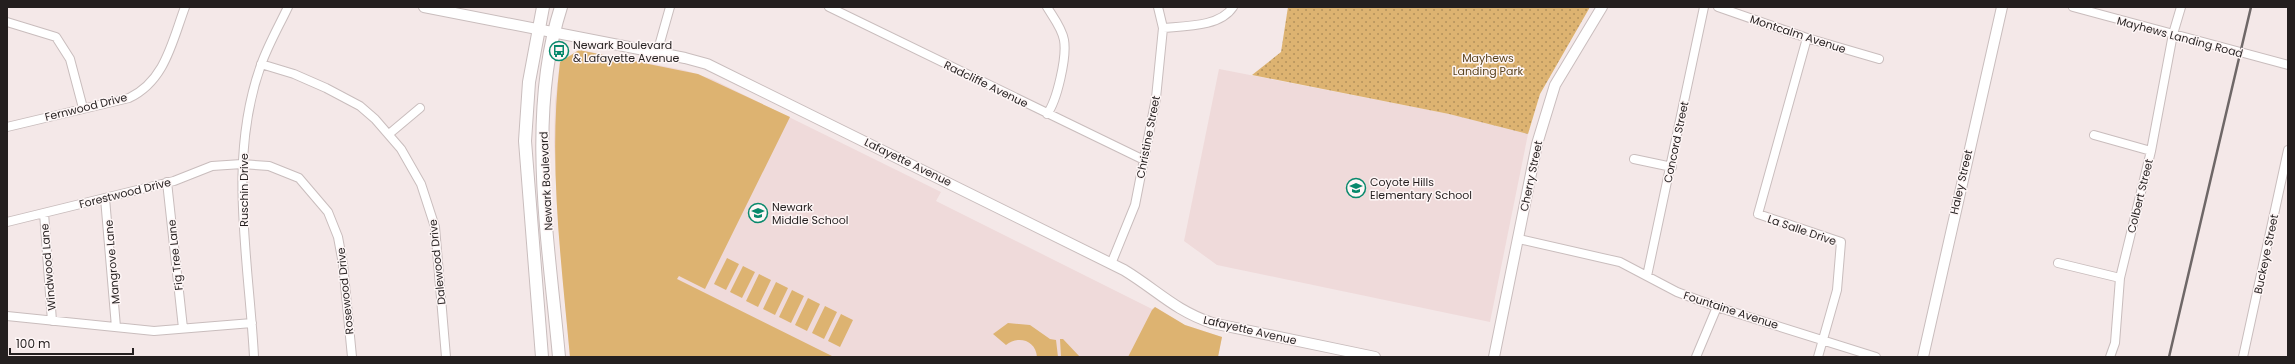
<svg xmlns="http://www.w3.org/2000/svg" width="2295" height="364" viewBox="0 0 2295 364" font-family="Poppins,sans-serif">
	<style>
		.built { fill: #efdada }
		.grass { fill: #ddb371 }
		.park { fill: url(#park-dots) }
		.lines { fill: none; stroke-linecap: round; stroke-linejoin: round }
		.minor-casing { stroke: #c9bdbd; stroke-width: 10 }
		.tertiary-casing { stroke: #c9bdbd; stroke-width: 12 }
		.primary-casing { stroke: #c9bdbd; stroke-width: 14 }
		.minor { stroke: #fff; stroke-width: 8 }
		.tertiary { stroke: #fff; stroke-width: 10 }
		.primary { stroke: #fff; stroke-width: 12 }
		.rail { stroke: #6e6767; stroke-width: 2.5 }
		.labels { text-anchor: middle; stroke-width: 3; stroke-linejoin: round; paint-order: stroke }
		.street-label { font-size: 11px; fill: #241f1f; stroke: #fef6f6 }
		.poi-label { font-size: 11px; fill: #241f1f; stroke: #fef6f6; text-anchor: start }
		.park-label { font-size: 11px; fill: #5a431d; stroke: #fef6f6 }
	</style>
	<defs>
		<pattern id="park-dots" width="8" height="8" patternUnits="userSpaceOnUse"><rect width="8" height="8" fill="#ddb371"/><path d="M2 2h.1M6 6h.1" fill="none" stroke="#b3915c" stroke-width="1.8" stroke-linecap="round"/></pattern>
	</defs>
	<rect width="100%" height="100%" fill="#f4e8e8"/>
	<path class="built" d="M579,50l105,20 28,9 229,113 -5,9 216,108 3,-2 30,18 37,12 -4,20h-648l-12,-133 -4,-82 1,-40 5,-40z
		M1219,69l230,45 79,20 -38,188 -273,-57 -33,-24z"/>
	<path class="grass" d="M579,50l119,24 92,43 -85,172 -26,-13 -2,3 157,78h-264c-9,-98 -22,-197 -10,-295z
		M727,258l12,6 -13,26 -12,-6z
		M743,266l12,6 -13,26 -12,-6z
		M759,274l12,6 -13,27 -12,-6z
		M776,282l12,6 -13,27 -12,-6z
		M792,290l12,6 -13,27 -12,-6z
		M808,298l12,6 -13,27 -12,-6z
		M825,306l12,6 -13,27 -12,-6z
		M1155,307l30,18 37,12 -4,20h-90l24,-47z
		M841,314l12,6 -13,27 -12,-6z
		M1008,323l22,2 20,14 6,1 2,17h-21c-1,-17 -19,-22 -31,-12l-13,-11z
		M1060,339h3l17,18h-19z"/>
	<path class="park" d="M1288,7h302l-50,87 -12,40 -79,-20 -197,-39 29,-23z"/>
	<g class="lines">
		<defs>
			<path id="minor" d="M829,7l315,153
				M1047,7c6,10 15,21 17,33 3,17 -7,61 -17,74
				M1718,7l89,31 72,21
				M2073,7l215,58
				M7,22l49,15 14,22 13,49
				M1163,28c22,-2 57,-1 70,-21
				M1807,38l-49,176 83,28 -4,48 -19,67
				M657,53l13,-46
				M261,64l33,10 32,14 34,18 15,13 26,30 20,35 14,43 11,130
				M7,127l122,-29c36,-17 43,-56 56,-91
				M389,134l31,-26
				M2094,135l57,16
				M1634,159l38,8
				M167,182l16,146
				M105,198l11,129
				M44,213l8,108
				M7,222l167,-41 38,-15 30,-2 27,2 30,12 29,34 10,25 5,27 9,93
				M1519,239l101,23 57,30 40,15 159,50
				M2058,263l62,15
				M1111,264l24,-59 21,-107 7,-70 -5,-21
				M1647,276l57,-269
				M7,316l147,15 98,-8
				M254,357c-5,-97 -27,-198 7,-292 7,-20 18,-39 27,-58
				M1696,357l21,-50
				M2110,357l5,-14 5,-65 31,-127 22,-117 8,-27
				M2243,357l45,-207"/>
			<path id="tertiary" d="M424,7l261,51 22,6 417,206c33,20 50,40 88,53l163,34
				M1494,357l43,-213 18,-59 47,-78
				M1923,357l79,-350"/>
			<path id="primary" d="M542,357l-17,-216 4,-59 14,-75
				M559,357c-10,-112 -33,-241 2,-350"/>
		</defs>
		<use href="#minor" class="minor-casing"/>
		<use href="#tertiary" class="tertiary-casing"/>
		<use href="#primary" class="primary-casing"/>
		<use href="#minor" class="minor"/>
		<use href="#tertiary" class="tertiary"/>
		<use href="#primary" class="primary"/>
		<path class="rail" d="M2169,357l82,-350"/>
	</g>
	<defs>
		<symbol id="bus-ring" viewBox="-11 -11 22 22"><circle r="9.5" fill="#fef6f6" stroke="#08896c" stroke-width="1.5"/><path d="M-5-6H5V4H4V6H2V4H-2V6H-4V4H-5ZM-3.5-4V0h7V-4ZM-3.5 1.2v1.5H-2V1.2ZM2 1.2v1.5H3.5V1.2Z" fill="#08896c"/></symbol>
		<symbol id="school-ring" viewBox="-11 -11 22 22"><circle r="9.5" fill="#fef6f6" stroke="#08896c" stroke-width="1.5"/><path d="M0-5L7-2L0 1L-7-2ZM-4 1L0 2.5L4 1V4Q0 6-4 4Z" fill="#08896c"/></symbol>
	</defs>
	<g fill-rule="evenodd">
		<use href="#bus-ring" x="548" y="40" width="22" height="22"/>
		<use href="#school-ring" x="1345" y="177" width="22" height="22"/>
		<use href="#school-ring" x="747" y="202" width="22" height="22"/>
	</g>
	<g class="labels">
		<g class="street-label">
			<text transform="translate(1798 34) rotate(18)" y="4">Montcalm Avenue</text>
			<text transform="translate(2180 37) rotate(15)" y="4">Mayhews Landing Road</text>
			<text transform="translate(986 84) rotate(26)" y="4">Radcliffe Avenue</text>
			<text transform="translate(86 107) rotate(-14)" y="4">Fernwood Drive</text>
			<text transform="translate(1148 137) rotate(-79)" y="4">Christine Street</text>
			<text transform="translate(1676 142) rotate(-78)" y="4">Concord Street</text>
			<text transform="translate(908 162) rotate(26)" y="4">Lafayette Avenue</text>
			<text transform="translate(1531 176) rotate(-78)" y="4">Cherry Street</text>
			<text transform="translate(546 181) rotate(-93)" y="4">Newark Boulevard</text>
			<text transform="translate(1961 182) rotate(-77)" y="4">Haley Street</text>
			<text transform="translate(244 190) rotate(-90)" y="4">Ruschin Drive</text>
			<text transform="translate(125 193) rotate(-14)" y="4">Forestwood Drive</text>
			<text transform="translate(2140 196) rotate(-76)" y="4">Colbert Street</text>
			<text transform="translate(1802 230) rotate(19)" y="4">La Salle Drive</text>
			<text transform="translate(2266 254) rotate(-78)" y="4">Buckeye Street</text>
			<text transform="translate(175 255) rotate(-96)" y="4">Fig Tree Lane</text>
			<text transform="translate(112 262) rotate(-95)" y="4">Mangrove Lane</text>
			<text transform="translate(437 262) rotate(-96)" y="4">Dalewood Drive</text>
			<text transform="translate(48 267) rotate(-95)" y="4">Windwood Lane</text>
			<text transform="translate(345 291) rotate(-96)" y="4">Rosewood Drive</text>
			<text transform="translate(1731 310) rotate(18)" y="4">Fountaine Avenue</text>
			<text transform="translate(1250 330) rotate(13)" y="4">Lafayette Avenue</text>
		</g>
		<g class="poi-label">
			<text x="573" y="49">Newark Boulevard<tspan x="573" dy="13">&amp; Lafayette Avenue</tspan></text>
			<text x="1370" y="186">Coyote Hills<tspan x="1370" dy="13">Elementary School</tspan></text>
			<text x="772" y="211">Newark<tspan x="772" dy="13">Middle School</tspan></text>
		</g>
		<g class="park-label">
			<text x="1488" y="62">Mayhews<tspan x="1488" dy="13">Landing Park</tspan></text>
		</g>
	</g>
	<rect width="2295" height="364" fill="none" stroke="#241f1f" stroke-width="16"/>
	<path d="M10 348v6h123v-6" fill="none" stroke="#241f1f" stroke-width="2"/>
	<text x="16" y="348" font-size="12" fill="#241f1f" stroke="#fef6f6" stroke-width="3" paint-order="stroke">100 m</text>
</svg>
